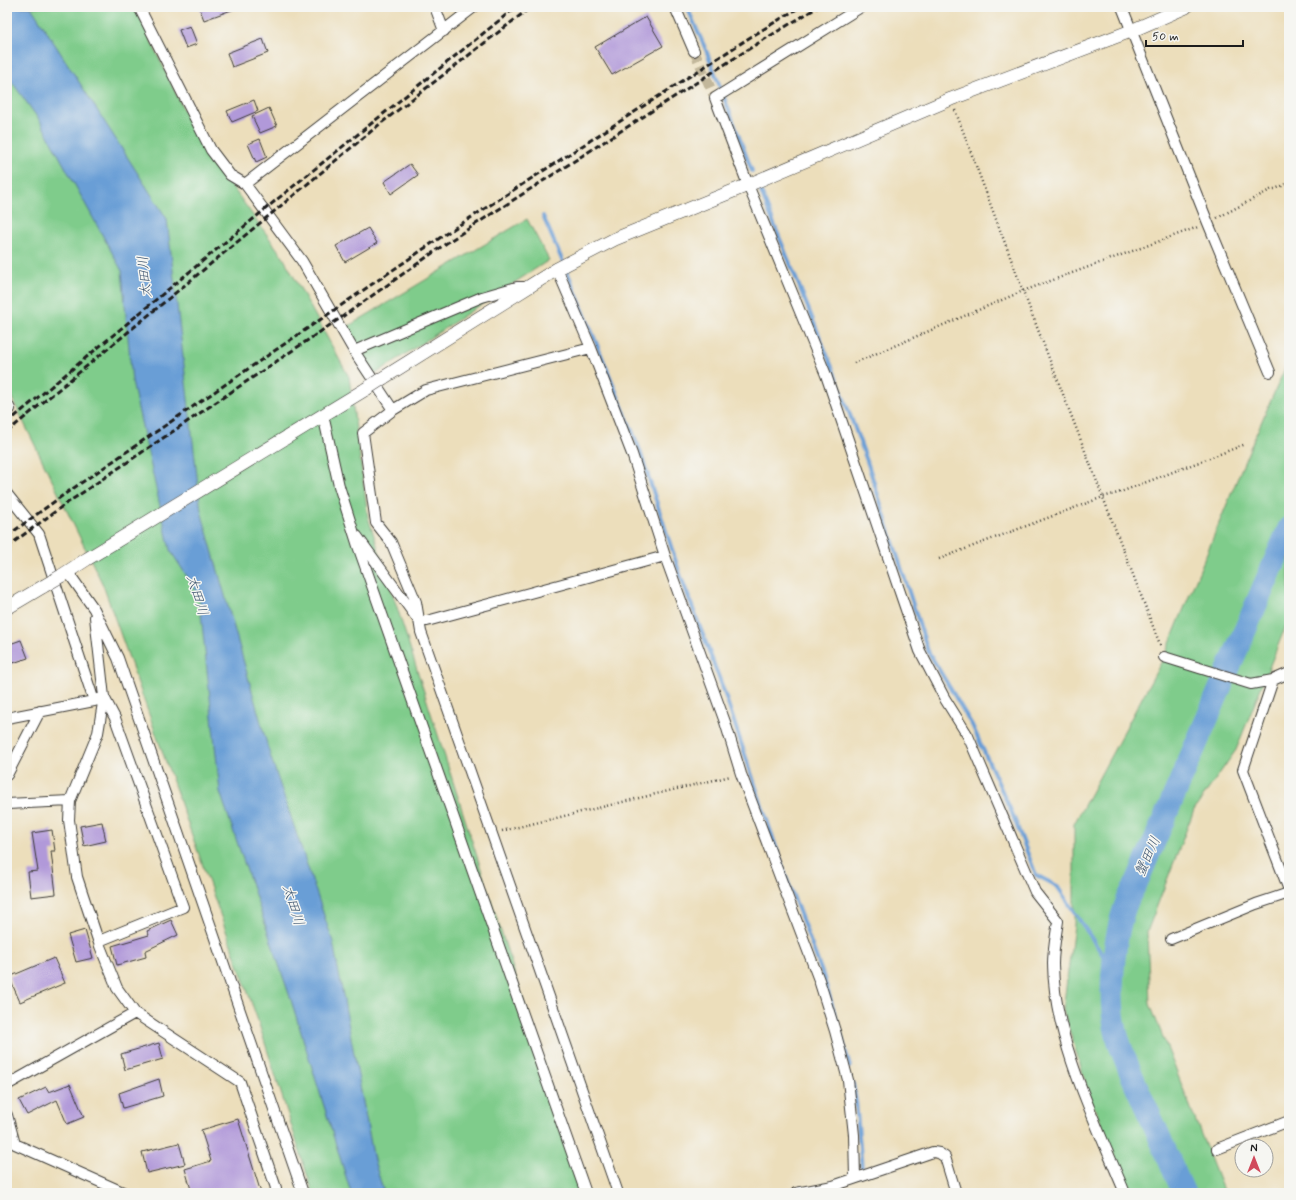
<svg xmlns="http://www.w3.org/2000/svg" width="1296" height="1200" viewBox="0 0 1296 1200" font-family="Mynerve,'Klee One',sans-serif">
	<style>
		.green { fill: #7fcc8b; stroke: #4e7454 }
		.water { fill: #699ed6; stroke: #425d79 }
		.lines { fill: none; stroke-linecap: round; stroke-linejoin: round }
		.stream { stroke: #699ed6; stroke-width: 4 }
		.river { stroke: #699ed6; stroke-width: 23 }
		.building { fill: #b199d9 }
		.minor-tunnel { stroke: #c2b79b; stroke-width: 10; stroke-dasharray: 10 5; stroke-linecap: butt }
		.minor-casing { stroke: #3b3934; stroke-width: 12 }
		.tertiary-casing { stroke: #3b3934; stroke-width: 14 }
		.path { stroke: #3b3934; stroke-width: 2.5; stroke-dasharray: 1 3; stroke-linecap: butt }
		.minor { stroke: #fff; stroke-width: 10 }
		.tertiary { stroke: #fff; stroke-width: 13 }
		.rail { stroke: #1c1c1c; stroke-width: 3; stroke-dasharray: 6 3; stroke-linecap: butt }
		.tertiary-bridge-casing { stroke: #3b3934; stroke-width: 14; stroke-linecap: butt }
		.tertiary-bridge { stroke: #fff; stroke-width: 13 }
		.labels { text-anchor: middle; stroke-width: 3; stroke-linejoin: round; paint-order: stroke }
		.water-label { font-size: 14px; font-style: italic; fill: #3f5670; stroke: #f6f6f2 }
	</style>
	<rect width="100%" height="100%" fill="#f6f6f2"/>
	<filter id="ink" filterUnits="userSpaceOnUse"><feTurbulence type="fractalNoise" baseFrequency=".025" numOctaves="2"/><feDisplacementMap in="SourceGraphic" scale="8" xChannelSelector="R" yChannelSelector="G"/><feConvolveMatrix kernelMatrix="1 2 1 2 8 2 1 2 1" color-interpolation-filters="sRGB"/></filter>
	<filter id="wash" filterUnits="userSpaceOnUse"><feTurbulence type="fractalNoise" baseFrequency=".012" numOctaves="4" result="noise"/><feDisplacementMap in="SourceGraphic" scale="16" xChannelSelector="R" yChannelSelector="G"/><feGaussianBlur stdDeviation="0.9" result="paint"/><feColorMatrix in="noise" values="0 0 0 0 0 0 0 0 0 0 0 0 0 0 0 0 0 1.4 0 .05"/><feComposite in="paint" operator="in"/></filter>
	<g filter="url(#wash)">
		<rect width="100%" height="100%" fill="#ecdebb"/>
		<path class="green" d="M7,7h128l62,131 86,119 66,120 19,140 217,676h-272l-56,-175 -154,-433 -96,-197z
			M527,219l22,41 -174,114 -28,-47z
			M1289,359v259l-53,132 -42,60 -47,122 3,72 74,189h-94l-39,-93 -28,-90 11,-85v-101l90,-167 86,-209z"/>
		<path class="water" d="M7,7h24l136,212 34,292 70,247 62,184 41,218 10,33h-33l-60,-193 -71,-208 -21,-197 -29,-45 -38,-168 -10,-111 -82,-150 -33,-46z"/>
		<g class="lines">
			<path class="stream" d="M687,7l19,43 46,121
				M761,192l75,185 31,84 61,190 44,74 40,88 24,62 21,11 57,86
				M543,216l29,67 67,165 42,129 40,106 65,194 37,98 14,46
				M840,1031l10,36
				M853,1084l3,17 6,68 -3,7"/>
			<path class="river" d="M1184,1193c-10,-21 -19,-43 -28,-64 -14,-30 -28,-59 -38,-90 -12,-40 -5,-120 18,-155l153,-356"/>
		</g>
		<g id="blocks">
			<path class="building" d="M199,7h38v1l-33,12z
				M646,17l17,29 -51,29 -17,-28z
				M190,26l7,18 -11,4 -7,-18z
				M263,39l5,14 -36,14 -5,-14z
				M254,100l4,11 -26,11 -5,-11z
				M269,108l8,18 -17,7 -8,-17z
				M260,139l7,18 -11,5 -8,-18z
				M410,164l8,11 -27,19 -7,-12z
				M368,228l9,15 -32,19 -9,-16z
				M21,640l7,18 -21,7v-20z
				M102,822l4,19 -22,5 -4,-20z
				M52,830l3,21h-4l5,43 -25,3 -3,-25 10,-1 -6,-38z
				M171,920l7,15 -33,16 1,6 -29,8 -5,-19 37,-11 -2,-4z
				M85,930l8,28 -17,4 -8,-27z
				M54,958l11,25 -45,19 -11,-25z
				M159,1043l4,16 -38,11 -4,-16z
				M159,1079l4,17 -40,12 -4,-15z
				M70,1084l14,33 -17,7 -10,-24 -30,15 -8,-15 27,-13 3,5z
				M238,1119l23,74h-69l-7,-24 26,-8 -10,-31z
				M179,1143l6,21 -38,9 -5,-21z"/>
		</g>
	</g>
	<g filter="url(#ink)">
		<use href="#blocks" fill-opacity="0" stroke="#3b3934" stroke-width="1"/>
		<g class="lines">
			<path class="minor-tunnel" d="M694,51l21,47"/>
			<defs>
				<path id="minor" d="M139,7l72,143 19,25 15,9 57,77 52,90 39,59
					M435,7l9,24
					M675,7l19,44
					M861,7l-146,91 33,87 78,190 94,276 25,48 23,37 67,156 23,29c-2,14 -5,29 -5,43 1,76 43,159 72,229
					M1122,7l86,216 62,149
					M245,184l229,-177
					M557,269l34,79 41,106 33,102 60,166 16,52 78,206 16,51 13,49 6,55 1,43
					M591,348l-165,42 -33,20 -30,23 13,90 15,19 25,60 5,30 197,561
					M354,351l128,-54 35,-10h11
					M7,403l3,6
					M323,415l16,71 19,60 228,647
					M7,494l32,40 55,167
					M357,536l62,85h8l238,-65
					M68,572l26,37 24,49 185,535
					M95,617l9,80 -6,36 -28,68 -1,19 8,57 23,69 17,42 18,25 105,69 36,106 -1,5
					M1164,657l87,27 22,-4 16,-7
					M1273,680l-30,90 46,120
					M7,718l87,-17 10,-4 11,21 68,189 -84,34
					M7,775l33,-64
					M7,804l63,-3
					M1171,939l85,-35 33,-11
					M7,1085l128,-72
					M7,1115l8,29 110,49
					M1217,1149l72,-28
					M796,1193l37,-7 100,-34 6,1 6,4 11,36"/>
				<path id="tertiary" d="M383,378l174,-109 58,-30 133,-54 203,-86 180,-68 55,-24
					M61,576l26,-17 279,-170
					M7,608l37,-22"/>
			</defs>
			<use href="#minor" class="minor-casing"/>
			<use href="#tertiary" class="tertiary-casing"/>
			<path class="path" d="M955,110l68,181 138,356
				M1217,218l55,-29h3l14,-6
				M854,363l169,-72 175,-64
				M939,559l164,-62 15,-4 128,-49
				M502,831l229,-55"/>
			<use href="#minor" class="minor"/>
			<use href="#tertiary" class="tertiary"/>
			<path class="rail" d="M7,423l268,-222 241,-194
				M7,432l373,-308 151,-117
				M7,536l55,-40 385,-263 302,-195 51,-31
				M7,547l57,-42 278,-188 109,-77 304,-195 63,-38"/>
			<defs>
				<path id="tertiary-bridge" d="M366,389l17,-11
					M44,586l17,-10"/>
			</defs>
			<use href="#tertiary-bridge" class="tertiary-bridge-casing"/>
			<use href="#tertiary-bridge" class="tertiary-bridge"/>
		</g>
	</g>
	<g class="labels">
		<g class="water-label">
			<text transform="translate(144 277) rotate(-95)" y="5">太田川</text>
			<text transform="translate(198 595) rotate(73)" y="5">太田川</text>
			<text transform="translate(1147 856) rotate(-66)" y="5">蟹田川</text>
			<text transform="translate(294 905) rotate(73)" y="5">太田川</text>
		</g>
	</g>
	<rect width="1296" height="1200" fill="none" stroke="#f6f6f2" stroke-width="24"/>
	<g transform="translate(1254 1158)"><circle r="19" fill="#f6f6f2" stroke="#9f9f9c"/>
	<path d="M0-3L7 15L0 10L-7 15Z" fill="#d1495b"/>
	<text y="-6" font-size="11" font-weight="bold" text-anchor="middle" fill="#1c1c1c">N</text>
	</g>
	<path d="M1146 40v6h97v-6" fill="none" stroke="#1c1c1c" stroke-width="2"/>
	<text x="1152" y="40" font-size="12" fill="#1c1c1c" stroke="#f6f6f2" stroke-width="3" paint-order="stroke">50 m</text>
</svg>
